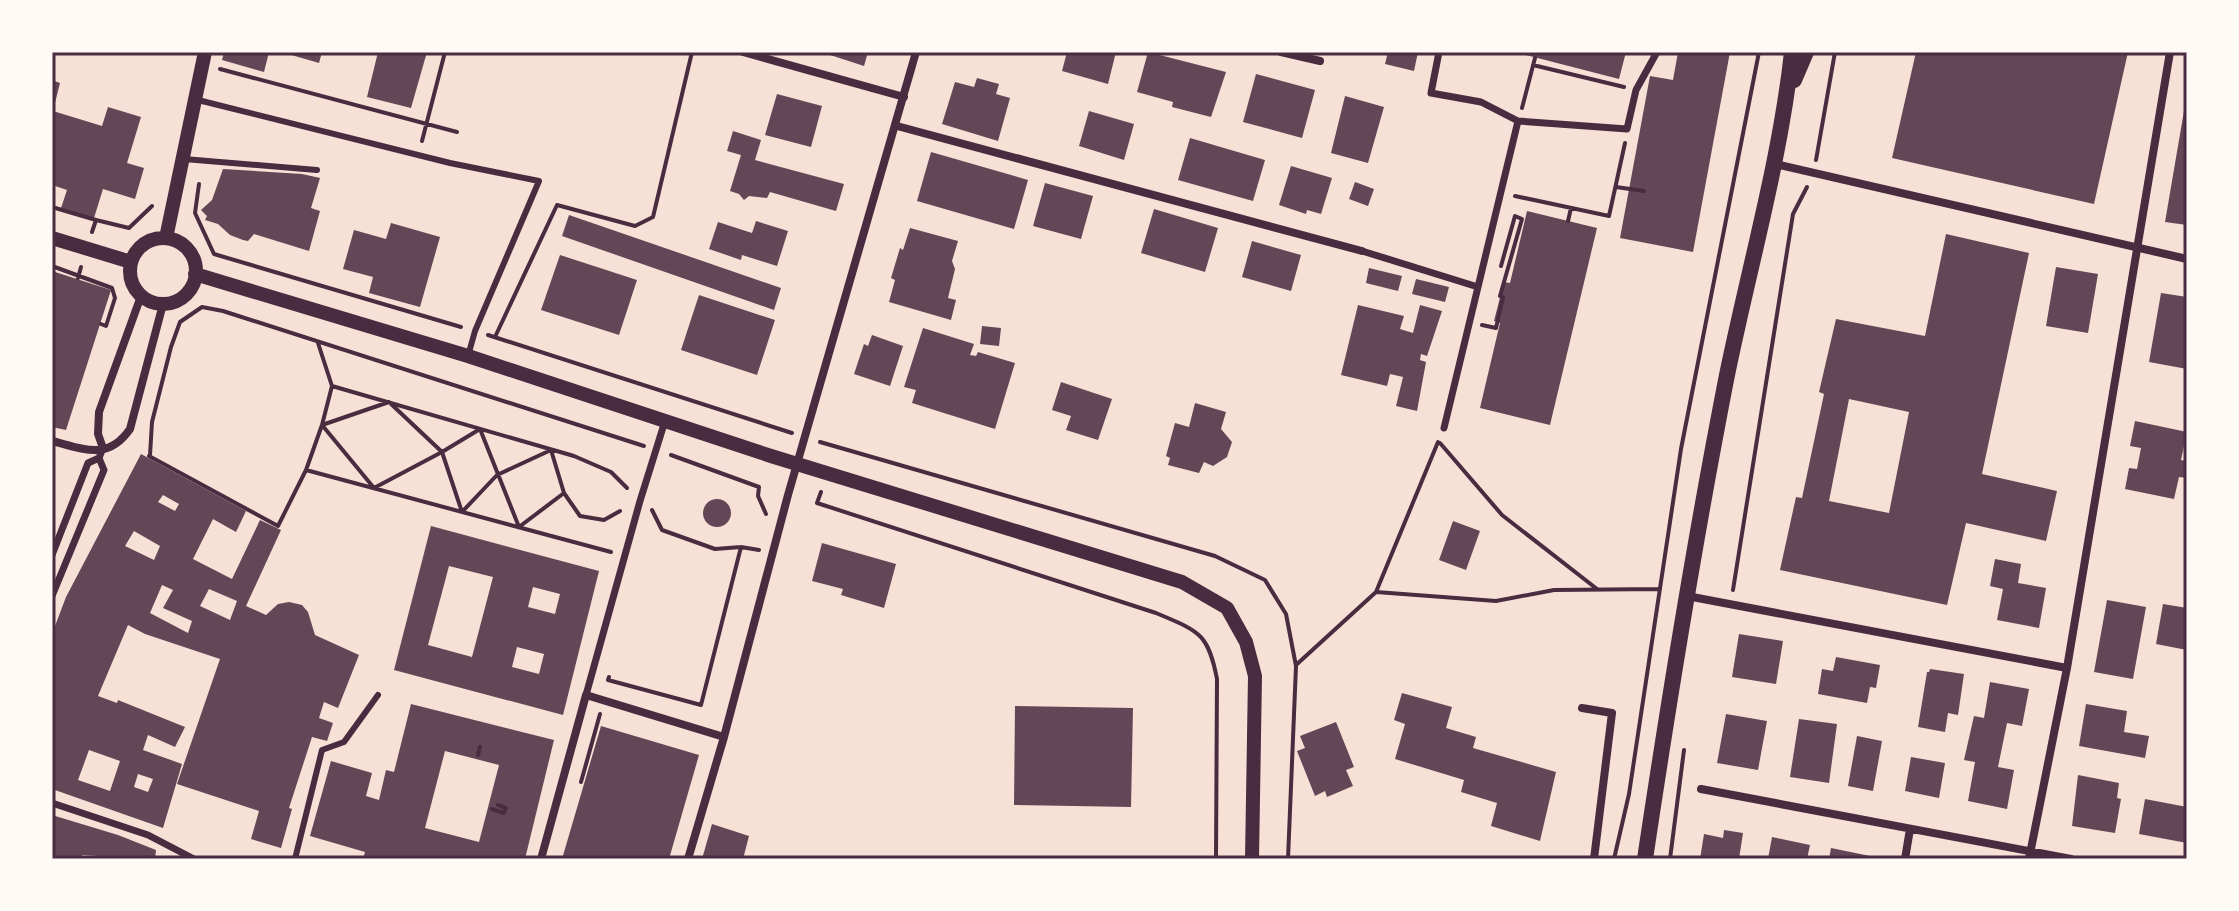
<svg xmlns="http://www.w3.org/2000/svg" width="2239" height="911" viewBox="0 0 2239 911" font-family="Manrope,sans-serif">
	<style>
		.building { fill: #644757; fill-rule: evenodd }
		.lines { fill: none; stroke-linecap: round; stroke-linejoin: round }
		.path { stroke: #4a2c40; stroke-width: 4 }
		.service { stroke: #4a2c40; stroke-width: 6 }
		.pedestrian { stroke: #4a2c40; stroke-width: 7 }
		.minor { stroke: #4a2c40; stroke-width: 8 }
		.tertiary { stroke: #4a2c40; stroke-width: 14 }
		.secondary { stroke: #4a2c40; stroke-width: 16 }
		.neatline { fill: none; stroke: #4a2c40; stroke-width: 3 }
	</style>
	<rect width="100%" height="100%" fill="#f7e1d7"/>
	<path class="building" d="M224,52h45l-5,20 -42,-12z
		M281,52h41l-3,11z
		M378,52h49l-16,56 -44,-11z
		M821,52h47l-4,14z
		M1067,52h49l-8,32 -46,-13z
		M1148,52l78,20 -15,45 -39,-10 1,-5 -36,-10z
		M1388,52h30l-4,19 -29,-7z
		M1514,52h112l-7,27z
		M1678,52h52l-37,200 -73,-14 30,-162 23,4z
		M1916,52h212l-34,152 -202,-46z
		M1256,74l59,16 -13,48 -59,-16z
		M977,78l22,6 -3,10 14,4 -12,43 -56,-17 13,-42 19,5z
		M52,80l8,3 -7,28 49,15 6,-19 33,10 -14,46 17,5 -9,31 -32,-10 -9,29 -33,-10 6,-18 -15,-5z
		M777,94l45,12 -11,41 -46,-12z
		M1345,96l39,11 -16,56 -37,-10z
		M2185,105h2v120l-22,-3z
		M1089,111l45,13 -10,36 -45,-14z
		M733,131l28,9 -6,20 89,24 -8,27 -66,-19 -3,6 -18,-2 -5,4 -5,-6 -9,-3 11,-36 -14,-4z
		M1190,138l75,22 -12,41 -75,-21z
		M931,152l97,28 -14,49 -97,-28z
		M1291,166l41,12 -11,36 -14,-4 -1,4 -27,-9z
		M223,169l79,5 18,4 -9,30 9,3 -11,40 -55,-17 -6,7 -5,-1 -13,-5 -12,-11 -13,-4 2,-4 -6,-6 11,-10z
		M1355,182l19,7 -6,17 -19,-7z
		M1045,183l48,13 -12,43 -48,-13z
		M1154,209l64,19 -13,44 -64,-19z
		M1527,211l70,17 -47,197 -70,-17 20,-85 -6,-2 10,-39 6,1z
		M569,215l212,73 -7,22 -212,-74z
		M756,221l32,10 -11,35 -35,-11 -1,5 -32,-11 9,-27 34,11z
		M391,223l49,14 -20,70 -51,-14 4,-16 -30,-8 11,-39 32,9z
		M910,228l48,13 -6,20 3,8 -7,29 8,2 -5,20 -62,-18 6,-22 -4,-2 9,-30 3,2z
		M1946,234l83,19 -47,221 75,17 -11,50 -80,-18 -19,82 -167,-35 16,-73 6,1 22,-104 -5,-2 17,-73 89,17zM1849,399l60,13 -20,101 -60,-12z
		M1252,241l49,14 -10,36 -49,-14z
		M560,255l77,25 -18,55 -78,-25z
		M2056,267l42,7 -10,59 -42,-7z
		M1369,268l33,8 -4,15 -32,-8z
		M52,271l59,19 -45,140 -14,-3z
		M1416,279l33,8 -4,15 -33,-8z
		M2161,293l26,4v72l-38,-7z
		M699,295l76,25 -18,55 -76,-25z
		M1358,305l46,11 -4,13 13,4 7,-28 22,6 -15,45 -6,-2 -1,6 6,2 -9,49 -21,-5 7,-29 -13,-3 -3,12 -46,-11z
		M982,326l19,2 -2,18 -19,-2z
		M923,328l51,16 -4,11 6,1 2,-4 37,11 -20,66 -83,-26 4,-13 -12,-3z
		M872,335l31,11 -13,40 -36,-12 10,-30 4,2z
		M1061,382l51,17 -14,41 -32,-10 5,-14 -19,-6z
		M1195,403l31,9 -5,17 11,13 -5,15 -14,9 -9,-4 -5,11 -31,-8 2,-7 -4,-2 9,-33 14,4z
		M2135,421l52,11 -6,28 6,1v17l-8,-1 -5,22 -49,-10 4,-21 8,1 4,-21 -11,-2z
		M141,454l105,57 -10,21 -23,-13 -20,40 39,20 28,-59 21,10 -35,76 20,9 12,-11 11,-2 13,3 6,7 7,23 44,20 -21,53 -14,-6 -5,16 14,5 -6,18 -15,-4 -23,71 3,1 -11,39 -30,-9 8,-28 -82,-27 43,-125 -75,-25 -17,-9 -30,71 19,7 1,-3 67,27 -10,20 -27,-12 -5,15 39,14 -19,64 -111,-39v-155l14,-37zM163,495l16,9 -4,7 -17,-9zM134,531l26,15 -6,14 -29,-14zM162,585l11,5 -10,18 29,13 -4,12 -38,-20zM209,589l28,12 -7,19 -30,-14zM89,750l31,11 -10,30 -32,-11zM138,774l15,5 -5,13 -14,-5z
		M703 513a14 14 0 1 1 28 0a14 14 0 1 1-28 0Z
		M1453,521l27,10 -14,39 -27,-10z
		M431,526l168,45 -36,144 -169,-45zM449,566l44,11 -21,80 -44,-12zM533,587l27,7 -5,20 -27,-7zM517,647l27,7 -5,20 -27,-7z
		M822,543l74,21 -12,44 -43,-13 2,-6 -31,-8z
		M1995,559l26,5 -3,19 28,5 -7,40 -42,-8 6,-31 -13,-3z
		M2107,600l39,7 -13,72 -39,-7z
		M2163,604l24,4v42l-31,-6z
		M1739,634l44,7 -7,43 -44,-7z
		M1836,657l44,8 -4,23 -6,-1 -3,16 -49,-9 4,-25 11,2z
		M1930,669l34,5 -6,41 -10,-2 -3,19 -27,-5 9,-55h2z
		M1990,682l39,7 -7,37 -15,-3 -9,44 16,3 -7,39 -39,-8 7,-39 -11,-2 10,-44 10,2z
		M1402,693l50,14 -6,21 30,9 -3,11 83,24 -16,69 -49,-15 6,-23 -36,-11 3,-12 -69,-21 10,-35 -11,-4z
		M411,704l143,36 -29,119h-162l2,-7 -55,-16 21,-75 41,12 -6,23 13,4 7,-30 8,2zM445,751l54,14 -20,77 -54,-14z
		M2086,704l41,7 -3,21 25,4 -4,22 -66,-12z
		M1015,706l118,2 -2,99 -117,-2z
		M1726,714l41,7 -9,49 -41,-7z
		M1799,719l38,5 -8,59 -39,-6z
		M1336,722l18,45 -8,3 7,16 -26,11 -2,-6 -10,5 -18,-45 8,-3 -5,-12z
		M601,726l98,29 -30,104h-107z
		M1857,736l25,5 -9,50 -25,-5z
		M1911,757l34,6 -6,35 -34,-7z
		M2078,775l41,8 -2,15 4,1 -6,34 -43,-7z
		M2145,799l42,8v36l-48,-9z
		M52,815l66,20 38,15 -1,9h-56v-3l-17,-1 1,4h-31z
		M712,824l37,12 -6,23h-41z
		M1724,830l19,3 -4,26h-39l4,-25 19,4z
		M1772,837l38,8 -3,14h-39z
		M1831,848l39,8v3h-41z"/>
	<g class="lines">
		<path class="path" d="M1533,65l91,22
			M220,69l237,63
			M1522,108l13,-50
			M422,141l23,-89
			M1816,160l19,-108
			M199,184l-4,29 19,41 247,73
			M1616,187l28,4
			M1515,196l94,20 16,-73
			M52,207l44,13
			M1568,221l3,-13
			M92,232l4,-12 33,8 23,-22
			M52,266l60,22 3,10 -9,28 -5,-2
			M78,278l3,-11
			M1500,296l22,-77 -7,-3 -14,50
			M1482,325l14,3 7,-31
			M488,335l304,98
			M495,337l62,-132 78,21 18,-9 39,-165
			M318,343l14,43
			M820,442l395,114 50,24 21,34 10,52 -8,193
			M1440,443l62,72 95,74
			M442,452l-68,36 -52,-63 67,-23 53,50 20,60 35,-37 54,-25 13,43 -45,34 -39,-98 -38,23
			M150,455l2,-33 19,-75 9,-25 22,-15 21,4 421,135
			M671,455l88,32 -1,9 8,18
			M149,456l129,70 28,-56
			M821,492l-4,11 339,110c42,18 52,19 61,66l-1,180
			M564,493l16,23 24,4 16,-9
			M741,547l18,3
			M611,552l-305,-82 16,-45 10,-39 242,70 37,16 16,16
			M1733,590l60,-376 14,-27
			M1376,592l62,-150
			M1296,665l80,-73 120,9 58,-11 106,-1
			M609,677l-1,3 93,25 40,-158 -26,2 -53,-19 -10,-20
			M478,755l2,-8
			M581,782l19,-68
			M492,809l12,4 2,-5 -8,-3
			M1614,859l15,-65 52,-345 78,-397
			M1670,859l14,-109"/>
		<path class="service" d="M194,99l256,64 89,18 -64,150 -7,25
			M184,159l133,11
			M295,859l27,-109 22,-8 34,-47"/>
		<path class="pedestrian" d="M1439,52l-8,41 50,9 37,19
			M1362,251l116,36
			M1444,428l74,-307 109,8 9,-39 21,-38
			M52,555l36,-92 11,-5
			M52,596l52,-126 -5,-12 4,-10
			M586,695l54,-194 25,-80
			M52,803l96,32 46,24"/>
		<path class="minor" d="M743,52l161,45
			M1281,52l39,9
			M897,126l465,125
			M1775,164l412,95
			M52,441c32,8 56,20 78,-12l33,-125
			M103,448l-5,-14 1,-22 42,-116
			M1687,596l380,72
			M1582,708l30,5 -18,146
			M1701,789l370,70
			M541,859l45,-164 138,42
			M688,859l36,-122 64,-242 128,-443
			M1905,859l5,-30
			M2029,859l38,-191 103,-616"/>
		<path class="tertiary" d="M52,238l79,24
			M166,238l39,-186
			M130 271a33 33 0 1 1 66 0a33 33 0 1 1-66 0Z
			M195,274l273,82 303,100 411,126 45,26 19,34 9,34 -3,183"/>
		<path class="secondary" d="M1794,80l12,-28
			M1645,859c24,-160 50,-320 81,-479 22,-109 54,-218 66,-328"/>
	</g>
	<rect width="2239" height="911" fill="none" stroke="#fffaf5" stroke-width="108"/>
	<rect x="54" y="54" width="2131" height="803" class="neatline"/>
</svg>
